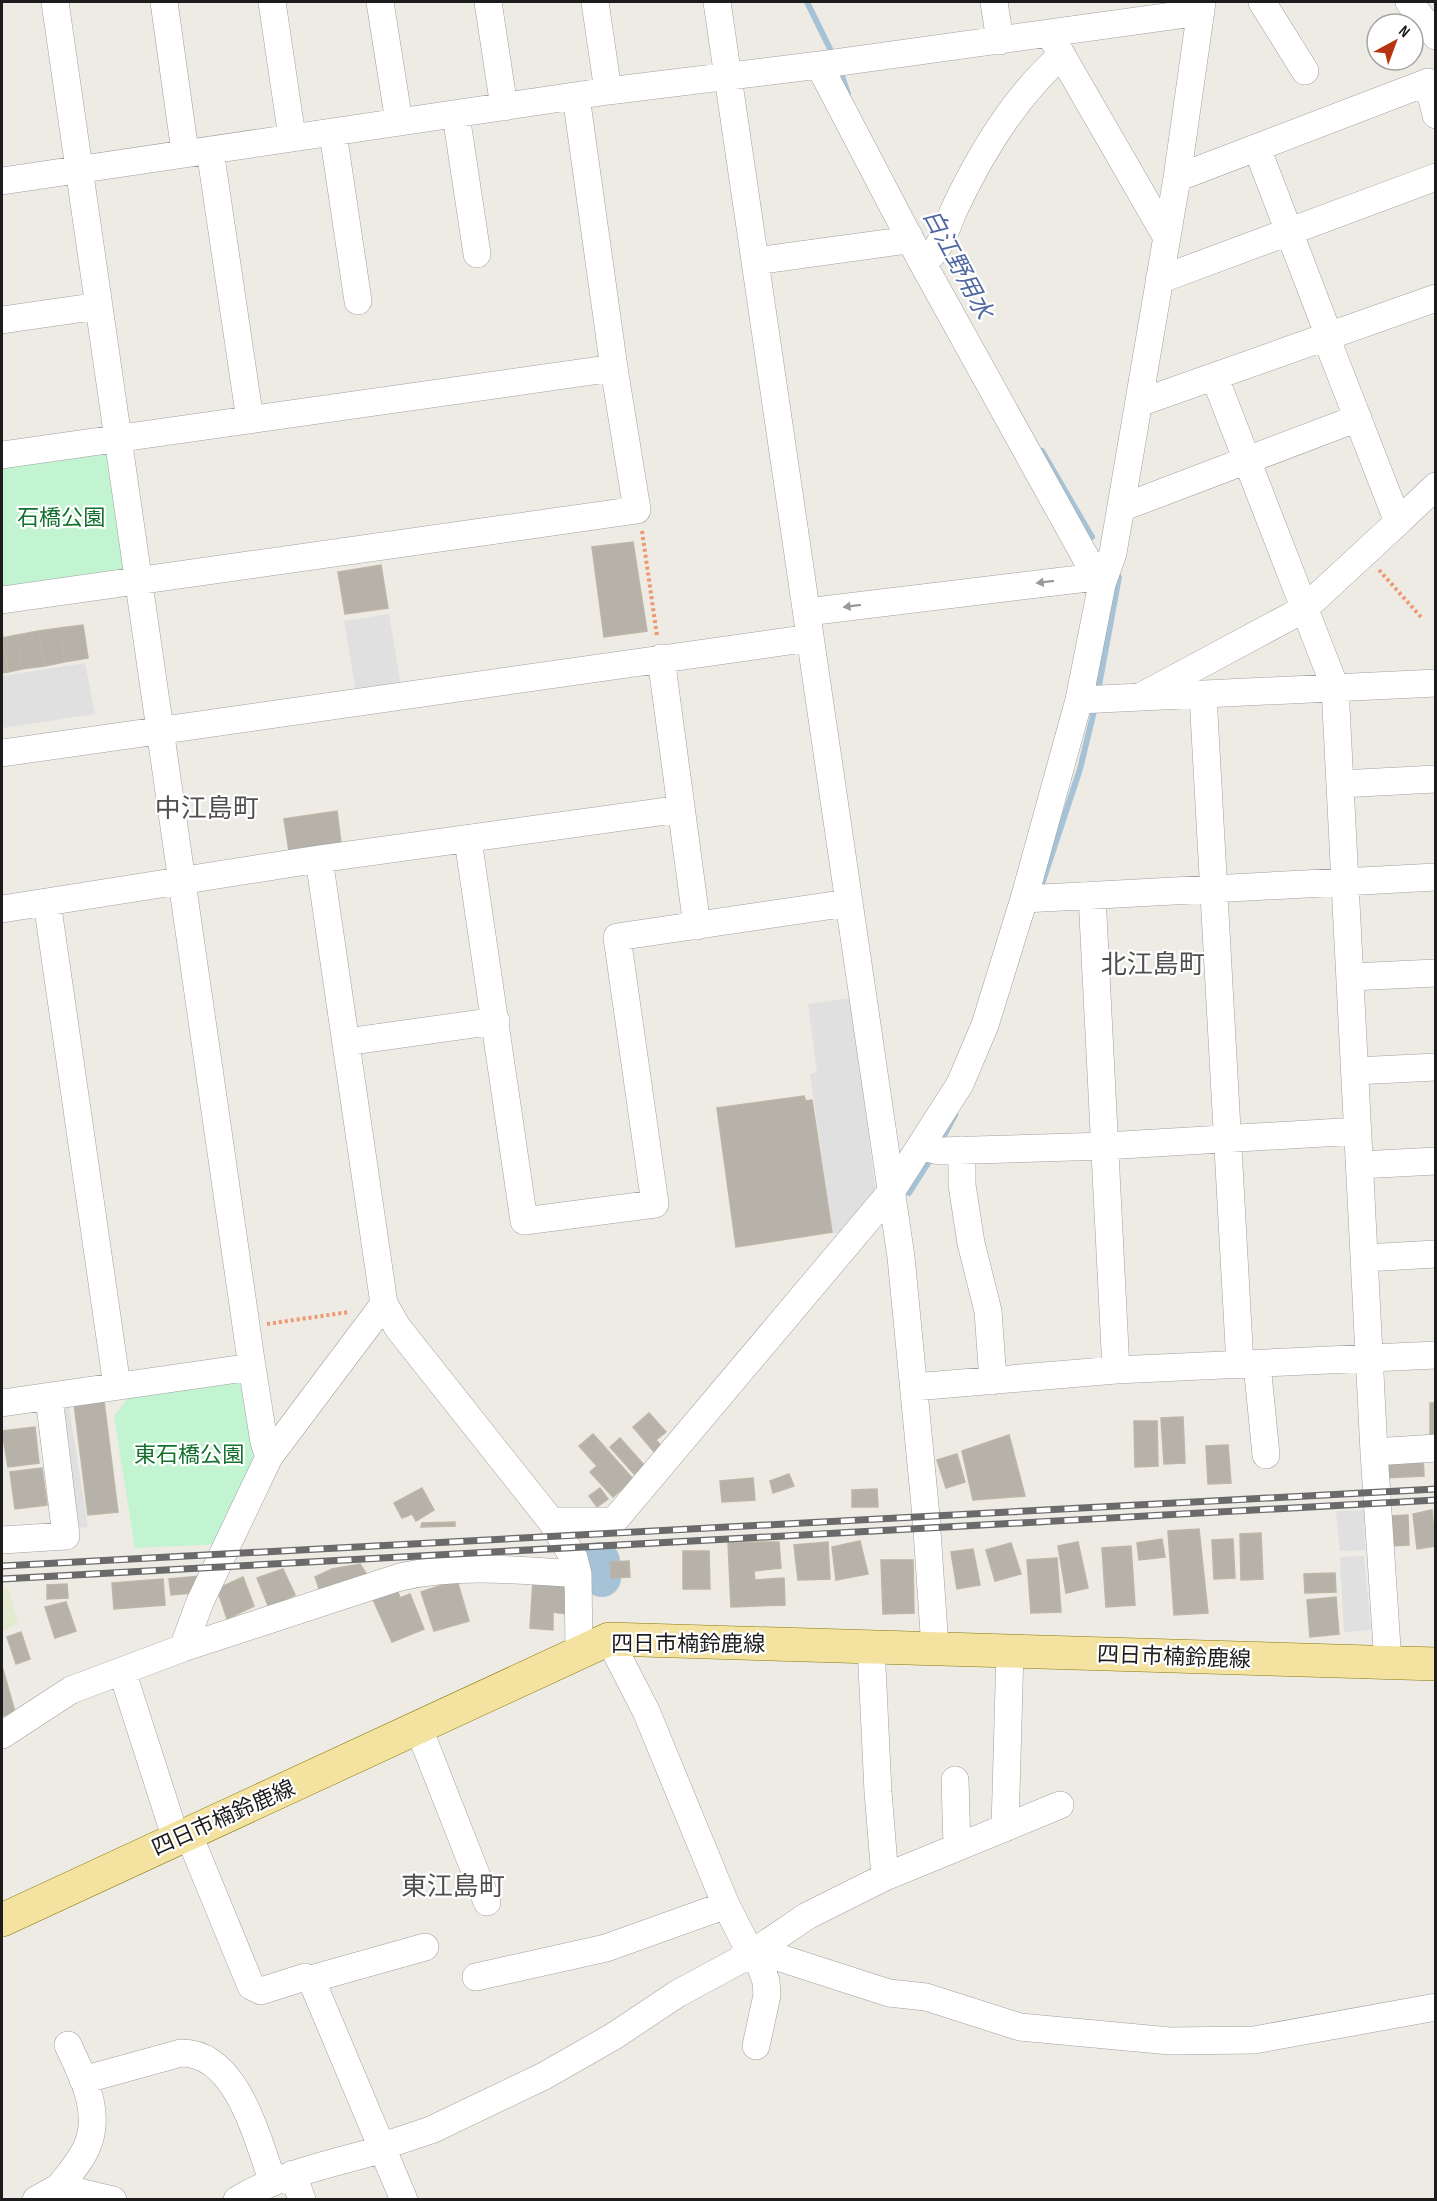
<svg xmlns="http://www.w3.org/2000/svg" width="1437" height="2201" viewBox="0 0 1437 2201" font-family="'Sofia Sans Condensed','Noto Sans JP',sans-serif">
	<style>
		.farmland { fill: #e2eacf }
		.park { fill: #c2f4d1 }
		.parking { fill: #e0e0e0 }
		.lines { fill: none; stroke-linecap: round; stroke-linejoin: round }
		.stream { stroke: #a6c2d7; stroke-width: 6 }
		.river { stroke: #a6c2d7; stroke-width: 38 }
		.building { fill: #b6b1a9; stroke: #bdb5a6; stroke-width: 1.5 }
		.minor-casing { stroke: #a0a0a0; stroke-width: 28 }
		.major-casing { stroke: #887a0c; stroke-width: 34 }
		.path { stroke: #ee9972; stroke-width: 4; stroke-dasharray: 3 3; stroke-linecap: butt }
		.minor { stroke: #fff; stroke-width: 27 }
		.major { stroke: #f4e2a0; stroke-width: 33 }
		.rail-casing { stroke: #6a6a6a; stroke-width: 7 }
		.rail { stroke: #fff; stroke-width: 4.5; stroke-dasharray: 14; stroke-linecap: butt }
		.oneway { fill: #999 }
		.labels { text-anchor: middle; stroke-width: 4.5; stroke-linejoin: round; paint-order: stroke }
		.park-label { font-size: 22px; fill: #14702f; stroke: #fff }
		.street-label { font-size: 22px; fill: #1c1c1c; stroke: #fff }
		.water-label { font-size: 24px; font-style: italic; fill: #5168a3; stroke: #fff }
		.quarter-label { font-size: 26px; fill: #4f4f4f; stroke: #fff }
	</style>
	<rect width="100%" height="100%" fill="#edebe3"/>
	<path class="farmland" d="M2,1588h6l10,35 -16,9z"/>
	<path class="park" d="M104,450l9,11 16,108 -127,23v-128z
		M239,1377l8,7 12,85 -36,75 -88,4 -21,-132 17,-22z"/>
	<path class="parking" d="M389,614l12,73 -45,6 -12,-72z
		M85,663l10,51 -93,14v-52z
		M851,998l25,195 -32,39 -11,2 -23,-160 7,-2 -9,-68z
		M69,1407l19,120 -15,2 -14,-121z
		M1364,1510l1,40 -25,1 -4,-40z
		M1364,1556l7,74 -27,2 -4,-75z"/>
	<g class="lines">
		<path class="stream" d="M807,2l26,53
			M840,70l8,24
			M1042,451l50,86
			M1098,691l21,-114
			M1042,884l38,-115 15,-62
			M940,1143l15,-28
			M909,1193l23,-36"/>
		<path class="river" d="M601,1561l-3,7 4,10"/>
	</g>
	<path class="building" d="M633,542l14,89 -43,6 -12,-90z
		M381,565l7,43 -43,6 -7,-42z
		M83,625l5,33 -23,4 -5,-34z
		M60,628l5,34 -21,4 -5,-35z
		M39,631l5,35 -22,3 -5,-34z
		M2,632l6,40 -6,1z
		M17,635l5,34 -14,3 -6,-34z
		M337,811l4,32 -52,8 -5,-32z
		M804,1096l2,5 6,-1 20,132 -96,15 -19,-139z
		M104,1401l14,111 -30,3 -14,-111z
		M1430,1403h6v36l-6,1z
		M649,1413l17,19 -10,8 6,7 -7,6 -22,-26z
		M1183,1417l2,46 -21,1 -3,-46z
		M1134,1421h23l1,45 -23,1z
		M35,1427l4,36 -31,4 -6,-36z
		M593,1434l40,45 -20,18 -23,-25 7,-6 -18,-20z
		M1009,1435l16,61 -52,4 -11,-49z
		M620,1438l24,27 -10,9 -24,-27z
		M1228,1445l3,38 -23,1 -2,-38z
		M957,1454l8,28 -19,6 -9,-28z
		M1423,1455l1,21 -41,2 -1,-21z
		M42,1468l5,37 -32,4 -5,-37z
		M789,1474l5,12 -21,7 -3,-12z
		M753,1478l2,22 -33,2 -2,-21z
		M422,1488l12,22 -18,11 -4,-7 -10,4 -8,-15z
		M600,1488l8,11 -11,8 -8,-11z
		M877,1489l1,18h-26v-17z
		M1432,1510l3,36 -18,3 -4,-35z
		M1408,1515l1,30 -19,1v-30z
		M455,1522v4l-34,1 1,-4z
		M1199,1529l9,84 -34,2 -6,-84z
		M1261,1533l2,46 -22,1 -1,-46z
		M1162,1539l3,18 -26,3 -2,-17z
		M1233,1539l2,39 -21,1 -2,-39z
		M860,1541l8,33 -32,6 -4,-33z
		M728,1542h51l2,26 -27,3 1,9 29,-2 1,27 -54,2z
		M828,1542l2,37 -32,1 -4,-35z
		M1078,1542l10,46 -22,5 -8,-47z
		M1011,1543l10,31 -26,7 -9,-31z
		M1131,1546l4,59 -29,2 -4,-59z
		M973,1549l7,36 -23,4 -6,-37z
		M683,1551h26l1,38h-27z
		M1057,1558l4,54 -30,1 -4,-53z
		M881,1560h32l1,53 -31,1z
		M629,1561l1,16 -19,1 -1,-16z
		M360,1564l7,11 -46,19 -6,-17 17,-8z
		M283,1569l12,26 -26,13 -12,-30z
		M1335,1573l1,19 -31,1 -1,-19z
		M200,1576l-8,17 -21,2 -2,-16z
		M243,1577l11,29 -27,13 -10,-30z
		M163,1579l2,26 -51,4 -2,-26z
		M457,1580l12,41 -35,10 -13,-39z
		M533,1580l34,2 -1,32 -13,-2v18l-23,-2z
		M67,1584l1,14 -21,1v-14z
		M396,1586l4,12 10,-4 14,35 -32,13 -20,-45z
		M1336,1597l3,37 -29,3 -3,-37z
		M66,1602l10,29 -21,7 -10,-31z
		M21,1632l9,27 -14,5 -9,-27z
		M2,1666l13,46 -13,4z"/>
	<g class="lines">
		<defs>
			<path id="minor" d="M55,2l197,1365 12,75 5,15 115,-153
				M164,2l21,150
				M272,2l20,135
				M380,2l19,120
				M488,2l16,105
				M595,2l13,89
				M717,2l184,1255 25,259 9,132
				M994,2l6,39
				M1262,2l43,69
				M1409,2l27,34
				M1053,40l113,196
				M819,65l382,-53
				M456,115l21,139
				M333,133l25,168
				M1257,148l72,188
				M210,150l40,270
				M1177,178l251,-96 8,33
				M2,181l606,-90 211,-26 103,197 165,298 17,16
				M756,261l145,-20 8,-5
				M922,262c17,-7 24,-34 31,-50 26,-56 62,-116 109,-157
				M1159,280l277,-103
				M2,320l97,-14
				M1215,378l120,309 39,765 14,211
				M1139,403l297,-105
				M2,455l612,-87
				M1121,508l237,-90
				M1398,522l38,-36
				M2,600l635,-90 -23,-142 -38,-272
				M807,612l297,-36
				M661,658l36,268
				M1203,695l37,670
				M1140,697l164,-88 94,-87 -72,-185
				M1079,700l357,-17
				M2,753l808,-115
				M1340,784l96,-5
				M468,840l56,381 131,-17 -38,-267 231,-34
				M319,859l65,445 14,24 153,193 23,37 4,16 1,78
				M1092,895l24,475
				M1024,899l412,-22
				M47,902l70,484
				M2,909l317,-50 362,-50
				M1350,977l86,-4
				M346,1042l150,-21
				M1355,1071l81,-4
				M922,1147l18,4 165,-5 253,-15
				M962,1150v35l9,58 17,68 5,70
				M1360,1165l76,-4
				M1365,1258l71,-4
				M1257,1364l9,91
				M914,1387l202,-17 320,-15
				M2,1403l250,-36
				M1374,1452l62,-4
				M551,1521h63l277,-329 69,-108 25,-59 39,-126 55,-199 23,-116 11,-31 64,-375 25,-176
				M2,1540l64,-4 -17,-139
				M609,1639l37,72 80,194 25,49 9,11 6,16 1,14 -11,51
				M871,1646l7,146 7,85
				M183,1648l17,-46 69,-145
				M122,1671l54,168
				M419,1729l68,173
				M2,1735l69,-45 112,-42 217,-71c58,-13 119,-7 178,-3
				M955,1780l2,67
				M1005,1828l5,-177
				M188,1833l63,153 10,5 44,-14 6,2 93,221
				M751,1954h17l121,39 37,4 94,30 150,14 84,-1 182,-33
				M476,1977l130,-29 120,-43
				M311,1979l114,-32
				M83,2080l98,-27c56,-1 76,86 92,129
				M383,2146l48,-16 113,-54 70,-40 63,-42 74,-40 56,-38 78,-39 175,-72
				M293,2174l9,26
				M59,2187c10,-13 23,-27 29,-43 13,-34 -6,-69 -20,-99
				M36,2200l23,-13 54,13
				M237,2200c45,-27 97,-37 147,-51"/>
			<path id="major" d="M2,1920l607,-281 827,25"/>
		</defs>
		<use href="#minor" class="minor-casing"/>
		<use href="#major" class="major-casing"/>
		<path class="path" d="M642,531l15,105
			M1379,570l42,47
			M267,1324l82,-12"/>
		<use href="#minor" class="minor"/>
		<use href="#major" class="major"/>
		<defs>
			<path id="rail" d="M2,1566l1434,-77
				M2,1579l1434,-79"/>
		</defs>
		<use href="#rail" class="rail-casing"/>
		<use href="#rail" class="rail"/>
	</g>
	<defs><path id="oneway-solid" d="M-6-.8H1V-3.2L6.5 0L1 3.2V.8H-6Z" transform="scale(1.5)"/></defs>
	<g class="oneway">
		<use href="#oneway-solid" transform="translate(1045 582) rotate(173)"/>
		<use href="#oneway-solid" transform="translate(852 606) rotate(173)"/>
	</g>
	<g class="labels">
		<g class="park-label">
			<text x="61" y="525">石橋公園</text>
			<text x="189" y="1462">東石橋公園</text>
		</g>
		<g class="street-label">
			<text x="688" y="1651">四日市楠鈴鹿線</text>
			<text transform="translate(1174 1656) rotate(2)" y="8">四日市楠鈴鹿線</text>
			<text transform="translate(223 1817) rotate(-24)" y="8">四日市楠鈴鹿線</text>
		</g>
		<g class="water-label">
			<text transform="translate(958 264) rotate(62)" y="8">白江野用水</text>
		</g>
		<g class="quarter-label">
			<text x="207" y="817">中江島町</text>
			<text x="1153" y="973">北江島町</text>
			<text x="453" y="1895">東江島町</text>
		</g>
	</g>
	<rect width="1437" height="2201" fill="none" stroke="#1c1c1c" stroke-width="6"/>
	<g transform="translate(1395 42) rotate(41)"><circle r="28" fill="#ffffff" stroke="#a4a4a4" stroke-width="1.5"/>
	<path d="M0-4.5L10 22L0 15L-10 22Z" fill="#b83410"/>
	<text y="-9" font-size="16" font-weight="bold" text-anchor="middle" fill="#1c1c1c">N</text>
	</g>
</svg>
